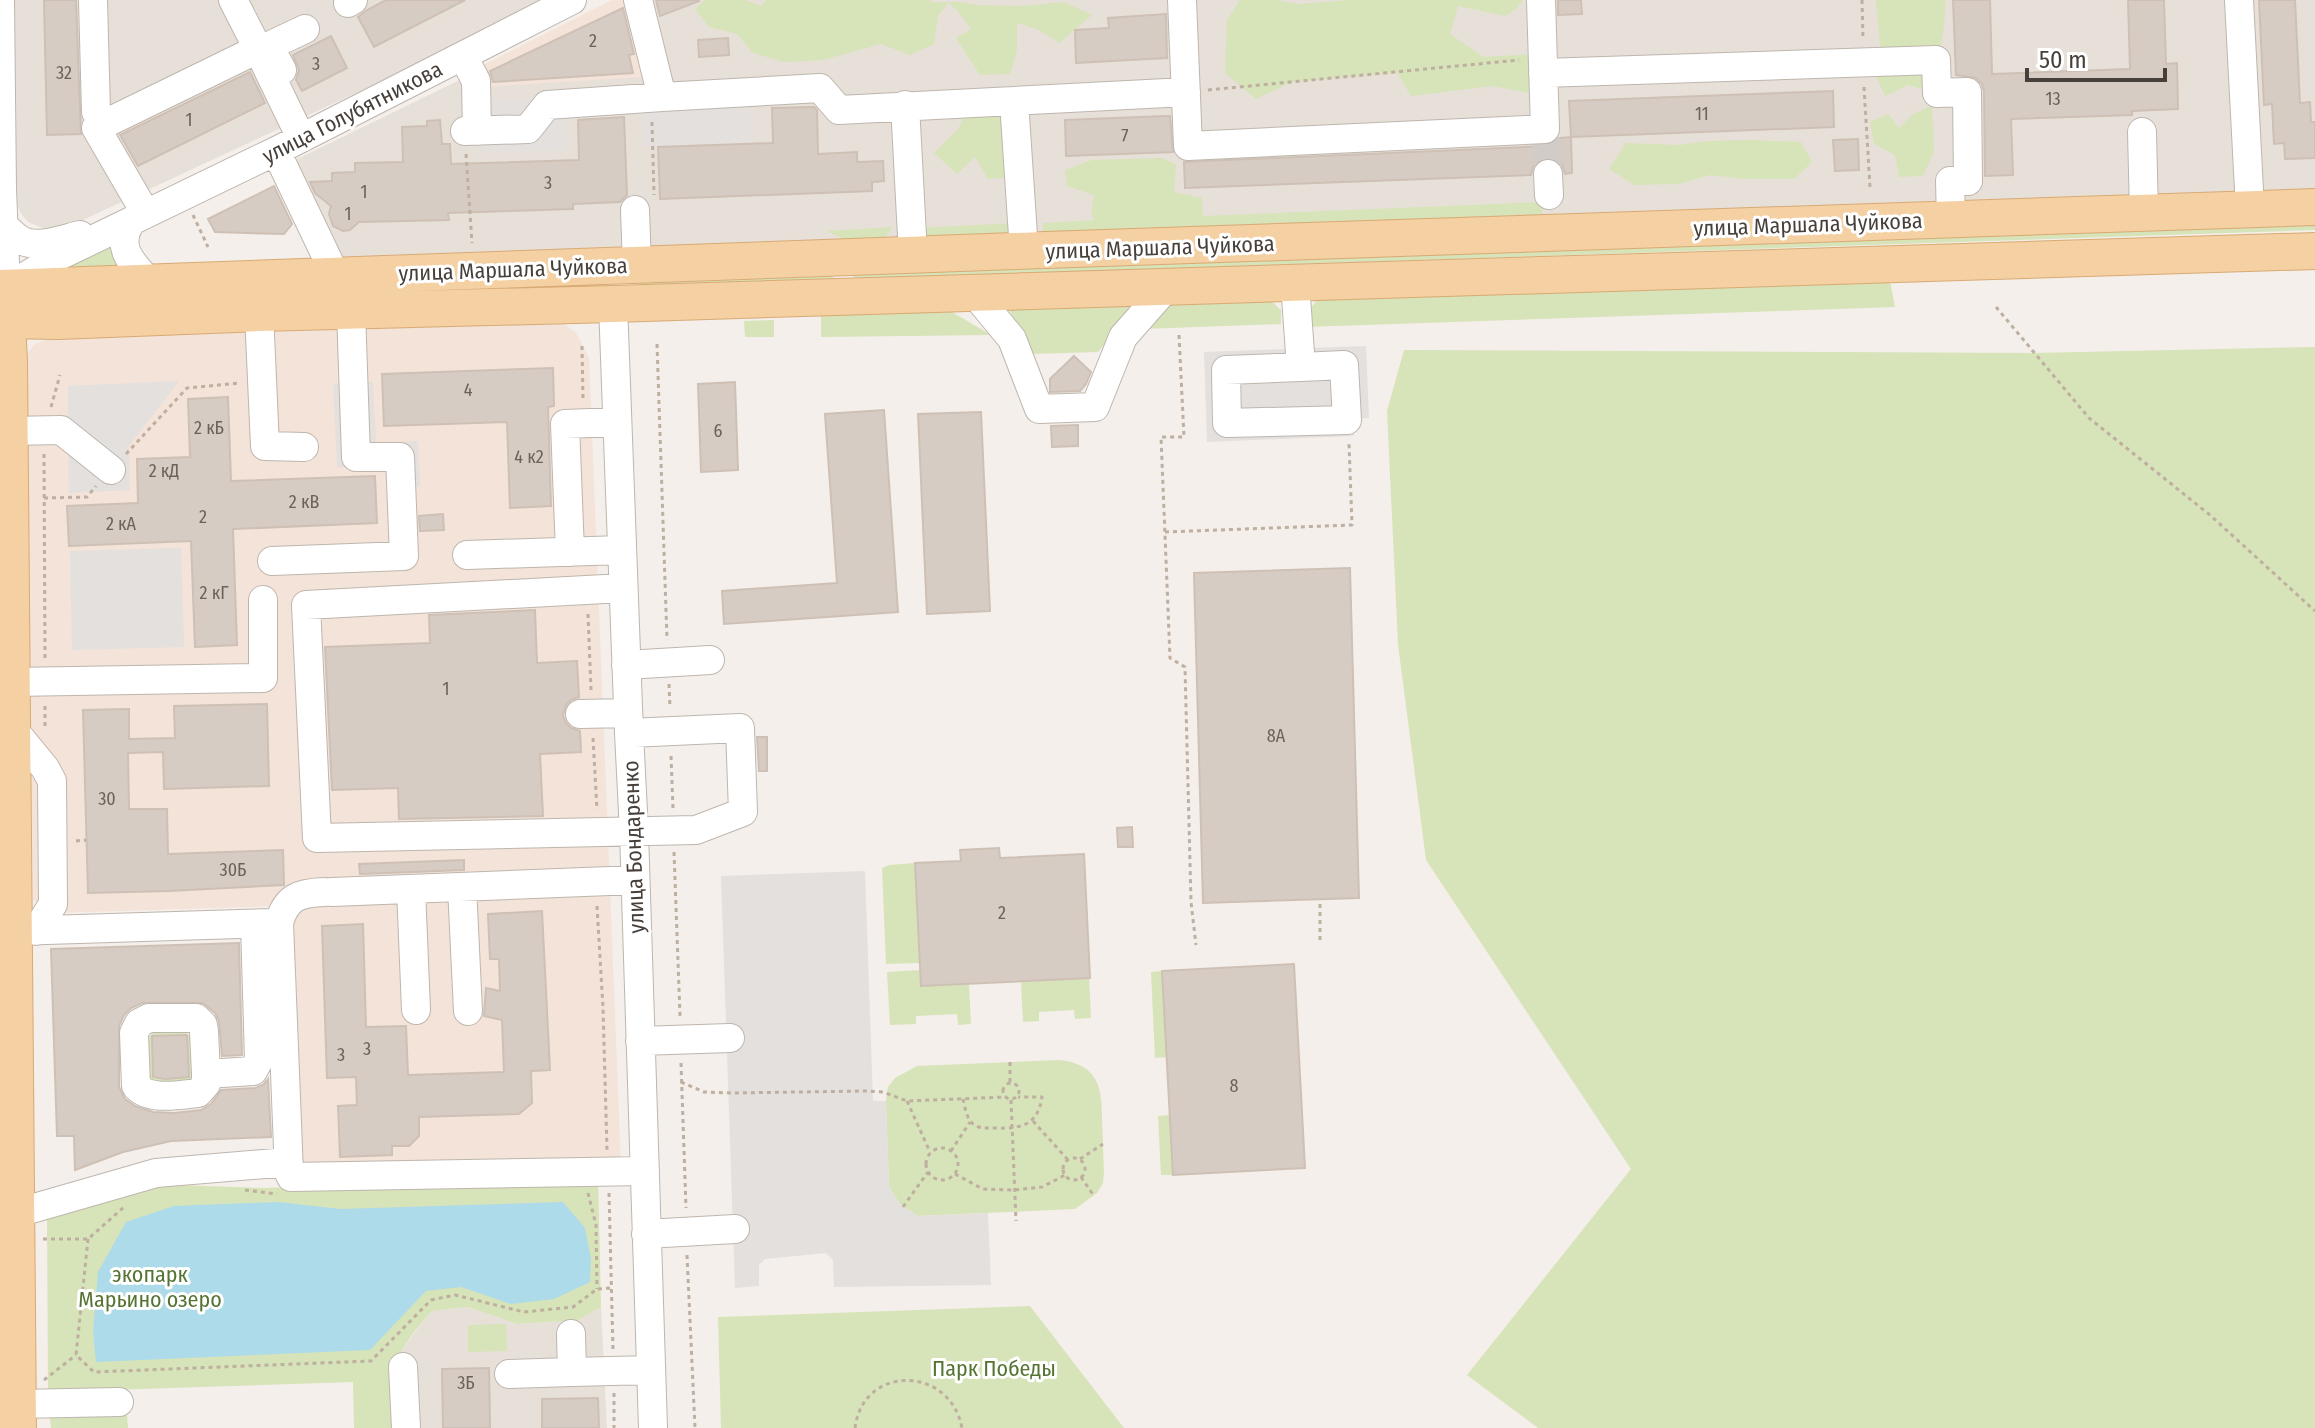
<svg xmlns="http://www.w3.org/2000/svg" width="2315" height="1428" viewBox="0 0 2315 1428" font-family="'Fira Sans Condensed',sans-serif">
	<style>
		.residential { fill: #e7e0d9 }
		.commercial { fill: #f3e3d8 }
		.green { fill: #d7e3b8 }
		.parking { fill: #e3e0de }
		.water { fill: #addbea }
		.building { fill: #d7ccc4; stroke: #cec0b5; stroke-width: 2 }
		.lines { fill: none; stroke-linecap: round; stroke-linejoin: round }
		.minor-tunnel { stroke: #d1ccc7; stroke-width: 28; stroke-dasharray: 28 14; stroke-linecap: butt }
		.minor-casing { stroke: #beb6ae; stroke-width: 30 }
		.major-casing { stroke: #d8aa74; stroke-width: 38 }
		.path { stroke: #bfafa0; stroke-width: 3; stroke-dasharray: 4 4; stroke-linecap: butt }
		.minor { stroke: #fff; stroke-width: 28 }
		.major { stroke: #f4d0a3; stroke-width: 36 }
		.labels { text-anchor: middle; stroke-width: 6; stroke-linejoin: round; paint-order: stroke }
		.number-label { font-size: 18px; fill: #6b625c }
		.street-label { font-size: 22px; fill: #473f39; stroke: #fff }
		.park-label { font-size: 22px; fill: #557432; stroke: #fff }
	</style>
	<rect width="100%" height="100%" fill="#f4efea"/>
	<path class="residential" d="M13,0h543l-486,226 -22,4 -20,-8 -8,-10 -4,-12z
		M624,0h1691v193l-1976,69 -52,-98z
		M467,1307l50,17 60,-4 24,-13 6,121h-207l-5,-67 20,-29 17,-21z"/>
	<path class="commercial" d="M612,0h16l16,77 -159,10 -2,-22z
		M564,324l12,9 13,25 32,810 -330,7 -9,-269 -226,7 -23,-13 -7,-545 9,-11 16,-6 45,-3z"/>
	<path class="green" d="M705,0h40l17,6 4,-6h165v2h29l17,3 45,1 42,-4 28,13 -33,28 -20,-13 -22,-7v27l-7,24 -30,1 -24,-37 15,-9 -13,-18 -10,-8 -10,13 -4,28 -24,11 -29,-11 -58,16 -39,2 -31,-9 -16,-19 -28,-7 -14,-18z
		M1240,0h37l20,4 54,-4h172l-7,9 -11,7 -47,-10 -8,28 34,23 52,-3 -8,39 -35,-7 -82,10 -14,-23 -105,9 -36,17 -31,-26 2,-53z
		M1876,0h69c1,36 -7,57 -20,90l-17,-5 -23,11 -9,-20 4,-29z
		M971,102l46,15 -4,60 -25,2 -13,-22 -18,17 -23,-21 24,-24z
		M1932,105l2,47 -11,24 -24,1 -4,-22 -21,-11 -4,-22 18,-8 11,14 13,-13z
		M1752,140l49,2 11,20 -18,17h-50l-34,-4 -31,9 -44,1 -26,-16 17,-26 54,2 26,-4z
		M1163,158l13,7 -2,27 28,6 1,18 339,-14 1,22 -500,17v-18l52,-3 -4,-5 3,-20 -27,-9 -2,-16 27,-10z
		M2315,219v11l-1459,49 -6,-6z
		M1016,223v11l-95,3 -2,-9z
		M893,227l-8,10 -42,2 -16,-8z
		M115,238l7,28 -72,2z
		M832,275l2,5 -195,7 -1,-3 1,-2z
		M1890,281l5,26 -590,20 1,-13 11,-14z
		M1268,298l13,12v14l-139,5 21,-26z
		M1137,305l-39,47 -67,2 -22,-45z
		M952,312l39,23 -170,2v-22z
		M774,320v17h-29l-1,-16z
		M2315,347v1081h-777l-71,-53 164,-206 -205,-309 -28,-216 -11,-233 17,-61 630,3z
		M915,863l5,100 -34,1 -4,-96 7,-3z
		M920,970l2,16 47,-2 2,40 -13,1 -1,-11 -41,2v8l-26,1 -3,-53z
		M1162,971l5,86 -12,1 -4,-86z
		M1089,978l2,40 -16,1 -1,-9 -35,2v9l-16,1 -2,-40z
		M181,1029l11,9 1,38 -6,6c-45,5 -41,0 -41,-42l10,-10z
		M1060,1060c38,5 42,26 42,60 1,17 1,34 2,52l-1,11 -6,10 -22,16 -157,7 -18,-12 -11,-17 -3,-86 2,-14 7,-9 22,-12z
		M1170,1115l3,60h-12l-3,-59z
		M598,1175l3,132 -23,13 -61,4 -50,-17 -35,4 -18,21 -19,29 5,67h-46l-1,-46 -305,10 -1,-183 68,-26 149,5z
		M1030,1306l94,122h-403l-3,-111z
		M506,1324l1,27 -39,1v-27z
		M127,1415l1,13h-77l-1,-10z"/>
	<path class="parking" d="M750,91l1,51 -106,5 -3,-52z
		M565,98l1,52 -83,2 -1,-51z
		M1366,346l3,72 -16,1 1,17 -147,6 -3,-90z
		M179,381l-50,65 1,44 -61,3 -1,-107z
		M373,382l3,61 42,-2 2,45 -24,1 -1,-22 -58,2 -4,-83z
		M181,548l3,99 -112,3 -2,-99z
		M865,871l8,230h13l3,86 11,17 18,12 70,-3 3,72 -157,2 -1,-27 -7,-7 -61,6 -6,6v21l-24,2 -14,-412z"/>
	<path class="water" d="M278,1202l62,7 223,-7 22,26 6,31 -1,23 -36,17 -43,5 -50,-17 -35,4 -56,59 -274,12 -3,-30 5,-60 28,-50 48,-16z"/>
	<path class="building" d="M44,0h32l5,134 -34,1z
		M386,0h79l-91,47 -16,-30 9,-7z
		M656,0h43v1l-39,15z
		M1558,0h23l1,14 -24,1z
		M1953,0h37l2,74 138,-5 -2,-69h36l2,64 11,-1 1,46 -46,2v4l-121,4 2,56 -28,1 -1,-85 -2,-7 -6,-6 -20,-3z
		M2259,0h36l5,103 10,-1 1,20h4v36l-30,1 -1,-16 -10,1 -2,-40 -8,1z
		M623,8l11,46 -5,1 4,18 -140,9 -3,-11z
		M1166,14l1,44 -91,5 -1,-33 34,-2 -1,-10z
		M331,36l16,32 -45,23 -6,-11 3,-10 -6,-15z
		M728,38l1,17 -30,2 -1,-17z
		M250,72l15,31 -127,63 -18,-31z
		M1833,91l1,36 -263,10 -2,-36z
		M814,107l3,3 1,44 39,-2v10l26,-1 1,20 -12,1v9l-212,8 -2,-52 115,-4 -1,-35z
		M1166,116h4l3,36 -107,4 -1,-36z
		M624,117l3,78 -7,7 -47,2v5l-125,4 1,7 -90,2 -9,8 -7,1 -10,-5 -4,-12 2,-8 -16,-13 -5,-11 22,-1v-8l23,-1v-9l48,-1 -1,-35 25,-1v-5l13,-1 2,24h8l1,20 128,-4 -1,-40z
		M1571,137l1,36 -7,1 -3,-10 -7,-5 -7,-2 -10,3 -5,7 -2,8 -346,13 -1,-26 362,-16 7,-2 7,-6z
		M1858,139l1,31 -24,1 -2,-31z
		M274,186l18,38 -8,10 -69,-2 -7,-13z
		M1074,356l17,16 -5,12 -6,7 -30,1v-13z
		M553,368l1,38 -6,1 3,99 -41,2 -3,-86 -123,4 -2,-52z
		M735,382l3,88 -37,2 -3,-88z
		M228,397l3,84 144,-5 2,47 -144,6 4,116 -42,2 -4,-106 -122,5 -2,-40 71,-3 -1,-44 53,-2 -2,-58z
		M884,410l14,202 -174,12 -2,-33 115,-8 -12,-169z
		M981,412l9,199 -63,3 -9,-200z
		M1078,425v21l-26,1 -1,-21z
		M443,514l1,16 -24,1 -1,-15z
		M1350,568l9,330 -156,5 -9,-330z
		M535,610l2,53 40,-2 2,36 -8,3 -5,5 -3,10 3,8 5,5 9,3 1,21 -41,2 3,62 -144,3 -1,-31 -66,2 -7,-143 105,-4 -1,-28z
		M267,704l2,82 -105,3 -1,-37 -35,1 1,56h38l1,45 115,-4 1,35 -115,6 -81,2 -5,-183 46,-1v30l46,-1 -1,-32z
		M757,737h10v34h-8z
		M1132,827l1,20h-15l-1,-19z
		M999,848l1,10 84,-4 6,124 -169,8 -6,-123 46,-2 -1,-11z
		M464,860v10l-104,4 -1,-10z
		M542,911l8,159 -19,1 1,32 -13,11 -100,3v19l-10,10h-17v9l-52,2 -2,-51 19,-1 -1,-28 -29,1 -5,-152 41,-2 3,103 40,-1 2,49 96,-3 -2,-52 -18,-4 2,-28 14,3 -1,-32h-9l-2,-45z
		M239,943l3,112 -20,1 -3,-35 -4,-8 -12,-10h-61l-11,5 -7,7 -5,11v61l6,12 10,7 18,6 21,1 27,-3 10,-6 10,-14 34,-2 8,-3 5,-6 3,58 -100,4 -48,11 -48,18 -1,-34h-17l-6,-187z
		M1294,964l11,204 -132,7 -11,-204z
		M187,1035l2,42 -24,2 -12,-2 -1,-41z
		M489,1368l1,60h-47l-1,-59z
		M598,1398l1,30h-57v-29z"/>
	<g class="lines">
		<path class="minor-tunnel" d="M1546,138l2,36"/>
		<defs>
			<path id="minor" d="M0,0l2,189 4,99
				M93,0l3,112
				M233,0l25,49
				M638,0l24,97 158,-9 19,22 347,-18
				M1182,0l6,146 357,-17 -4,-129
				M2239,0l11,209
				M348,3l5,-3
				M463,56l13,25 1,50
				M282,70l-13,-24 36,-17
				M1543,73l393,-13 1,33 30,-1 1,89h-18l1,38
				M1014,101l10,150
				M905,105l8,150
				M465,131l63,-2 19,-24 115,-8
				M2142,132l2,81
				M276,151l54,113v12
				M1548,174l1,21
				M635,210l2,55
				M146,214l-50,-86 162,-79 43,89
				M131,222c-17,25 2,42 19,61
				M4,226c5,4 10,10 15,13 17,11 44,0 61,-4
				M1295,283l6,84 -75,3 1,53 120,-3 -3,-55 -43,2
				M6,288l53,-32 217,-105 296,-151
				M974,293l38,46 27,70 56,-2 28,-70 44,-50
				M613,304l16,429 5,99 19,596
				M259,313l6,133 39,1
				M9,431l52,-1 50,40
				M570,552l-5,-128 52,-2
				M467,555l155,-5
				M272,561l132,-5 -4,-99h-44l-5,-146
				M623,588l-317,17 11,233 379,-8 47,-18 -3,-84 -111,5
				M626,665l84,-5
				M12,682l251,-4v-78
				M580,714l48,-1
				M12,728l33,40 7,13 1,123 -17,27
				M462,887l6,124
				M411,889l5,121
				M324,892c-25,1 -38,5 -45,31l10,250 2,4 354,-6
				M332,892l303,-12
				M14,931l259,-8
				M640,1041l90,-3
				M206,1074v10l-8,9c-19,2 -49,8 -62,-7l-2,-53 5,-10 10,-5h47l7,7 1,6 2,43 47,-3 6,-11 -4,-136
				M17,1213l139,-40 132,-11
				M646,1234l89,-5
				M571,1334l1,38 79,-2
				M403,1367l3,61
				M509,1374l63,-2
				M18,1404l101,-2"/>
			<path id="major" d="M0,288l1015,-37 1300,-44
				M6,298l3,65 9,1065
				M0,320l58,1 201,-8 354,-9 1702,-53"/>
		</defs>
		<use href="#minor" class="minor-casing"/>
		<use href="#major" class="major-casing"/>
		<path class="path" d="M1862,0l1,39
			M1864,87l6,100
			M1208,90l311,-30
			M652,122l2,73
			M466,154l6,89
			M193,215l15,32
			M1996,307l93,111 121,97 105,96
			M1179,335l5,102h-23l9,221 15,9 6,235 5,43
			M657,344l10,296
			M582,346l1,53
			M51,407l9,-32
			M44,454l1,204
			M126,454l61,-66 53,-5
			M44,498l43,-1 9,-11
			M1165,532l187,-7 -3,-81
			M588,614l3,76
			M669,684l1,24
			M45,706v24
			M593,738l4,72
			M671,756l2,52
			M76,841l10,-1
			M674,852l6,164
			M1320,904v37
			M597,906l6,102 4,142
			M1010,1062v21
			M681,1063l5,145
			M681,1082l23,10 28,1 134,-2 17,1 24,9 99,-4
			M1003 1091a8 8 0 1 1 16 0a8 8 0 1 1-16 0Z
			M963,1099c2,8 3,18 9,24 6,6 15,5 24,5 25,1 42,-3 46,-31h-24
			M1011,1100l5,121
			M907,1101l23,51
			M1033,1121l35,39
			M926 1164a16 16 0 1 1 32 0a16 16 0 1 1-32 0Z
			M951,1151l19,-29
			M1063 1169a11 11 0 1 1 22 0a11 11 0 1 1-22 0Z
			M1080,1159l23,-15
			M955,1174l28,15 31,1 28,-3 23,-12
			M1081,1177l13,19
			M245,1190l32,4
			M588,1193l8,32 1,64
			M609,1193l4,157
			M903,1207l25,-35
			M43,1239h45l36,-32
			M88,1239l-12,116 18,17 277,-11 60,-61 24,-5 69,17 49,-5 24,-18 14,-1
			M687,1255l8,173
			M44,1380l32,-25
			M614,1393v35
			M855,1428c8,-64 95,-63 107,0"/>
		<use href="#minor" class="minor"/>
		<use href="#major" class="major"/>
	</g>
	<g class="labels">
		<g class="number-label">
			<text x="593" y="47">2</text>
			<text x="316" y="70">3</text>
			<text x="64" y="79">32</text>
			<text x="2053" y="105">13</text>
			<text x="1702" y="120">11</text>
			<text x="189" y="126">1</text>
			<text x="1125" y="142">7</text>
			<text x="548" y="189">3</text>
			<text x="364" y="198">1</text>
			<text x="348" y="220">1</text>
			<text x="468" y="396">4</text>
			<text x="209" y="434">2 кБ</text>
			<text x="718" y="437">6</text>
			<text x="529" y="463">4 к2</text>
			<text x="164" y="477">2 кД</text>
			<text x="304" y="508">2 кВ</text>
			<text x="203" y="523">2</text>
			<text x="121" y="530">2 кА</text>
			<text x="214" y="599">2 кГ</text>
			<text x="446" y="695">1</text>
			<text x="1276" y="742">8А</text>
			<text x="107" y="805">30</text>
			<text x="233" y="876">30Б</text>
			<text x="1002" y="919">2</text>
			<text x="367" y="1055">3</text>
			<text x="341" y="1061">3</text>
			<text x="1234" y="1092">8</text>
			<text x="466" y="1389">3Б</text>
		</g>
		<g class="street-label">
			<text transform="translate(352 112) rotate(-27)" y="8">улица Голубятникова</text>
			<text transform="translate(1808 224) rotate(-2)" y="8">улица Маршала Чуйкова</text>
			<text transform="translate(1160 247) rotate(-2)" y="8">улица Маршала Чуйкова</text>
			<text transform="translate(513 269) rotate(-2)" y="8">улица Маршала Чуйкова</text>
			<text transform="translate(633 847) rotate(-92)" y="8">улица Бондаренко</text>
		</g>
		<g class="park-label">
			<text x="150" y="1282">экопарк<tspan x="150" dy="25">Марьино озеро</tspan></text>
			<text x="994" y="1376">Парк Победы</text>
		</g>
	</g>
	<path d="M2027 68v12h138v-12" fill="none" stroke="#473f39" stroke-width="4"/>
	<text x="2039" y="68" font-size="24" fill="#473f39" stroke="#ffffff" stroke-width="6" paint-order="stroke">50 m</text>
</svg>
